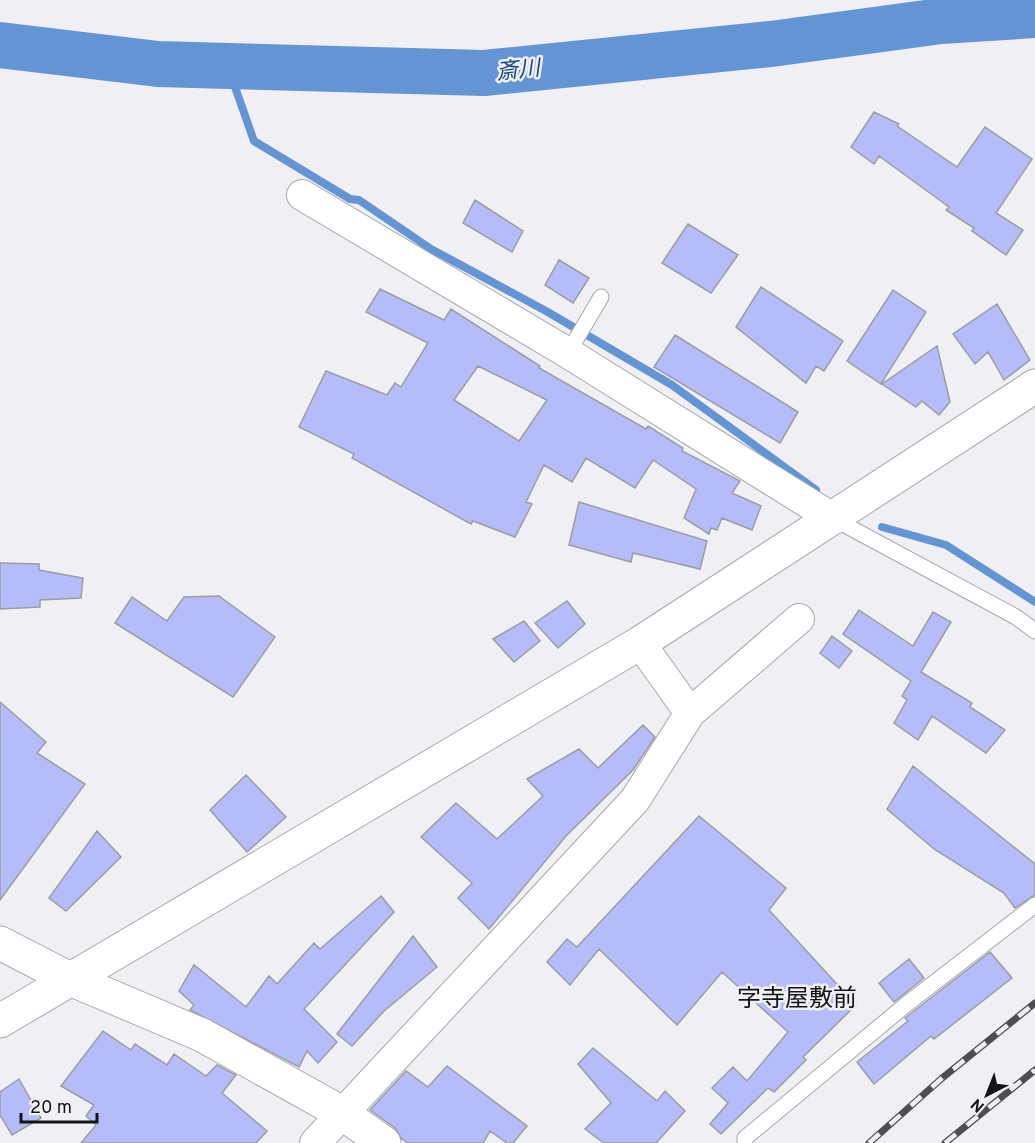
<svg xmlns="http://www.w3.org/2000/svg" width="1035" height="1143" viewBox="0 0 1035 1143" font-family="Overpass,'Noto Sans JP',sans-serif">
	<style>
		.lines { fill: none; stroke-linecap: round; stroke-linejoin: round }
		.stream { stroke: #6394d3; stroke-width: 8 }
		.river { stroke: #6394d3; stroke-width: 46 }
		.building { fill: #b4bcf9; stroke: #9c9da0; stroke-width: 1.5; fill-rule: evenodd }
		.service-casing { stroke: #a8a6aa; stroke-width: 17 }
		.minor-casing { stroke: #a8a6aa; stroke-width: 32 }
		.tertiary-casing { stroke: #a8a6aa; stroke-width: 35 }
		.service { stroke: #fff; stroke-width: 15 }
		.minor { stroke: #fff; stroke-width: 30 }
		.tertiary { stroke: #fff; stroke-width: 33 }
		.rail-casing { stroke: #4e4d4f; stroke-width: 7 }
		.rail { stroke: #f0eff3; stroke-width: 4.5; stroke-dasharray: 14; stroke-linecap: butt }
		.labels { text-anchor: middle; stroke-width: 5; stroke-linejoin: round; paint-order: stroke }
		.water-label { font-size: 22px; font-style: italic; fill: #164681; stroke: #f0eff3 }
		.quarter-label { font-size: 24px; fill: #141415; stroke: #f0eff3 }
	</style>
	<rect width="100%" height="100%" fill="#f0eff3"/>
	<g class="lines">
		<path class="stream" d="M233,67l2,20 19,54 96,58 9,1 72,49 115,62 126,74 144,105
			M882,527l64,18 89,57"/>
		<path class="river" d="M0,45l158,19 326,9 287,-29 170,-23 94,-6"/>
	</g>
	<path class="building" d="M874,112l25,12 -2,2 60,41 28,-40 47,32 -36,54 27,17 -17,25 -34,-24 2,-3 -28,-18 3,-3 -70,-51 -5,8 -23,-17z
		M475,200l48,31 -11,21 -49,-29z
		M688,224l50,31 -27,38 -49,-30z
		M559,260l30,18 -16,25 -28,-18z
		M761,287l82,54 -19,30 -8,-5 -10,17 -70,-56z
		M380,289l64,31 7,-11 89,57 -1,2 107,61 2,-3 35,22 -1,3 58,30 -8,12 29,13 -9,24 -30,-12 -5,12 -6,-2 -2,6 -25,-16 12,-29 -43,-29 -18,28 -49,-30 -14,24 -28,-17 -18,37 6,2 -17,33 -42,-16 -2,3 -119,-66 2,-4 -55,-27 27,-56 61,24 8,-12 6,4 27,-44 -62,-31zM478,366l69,34 -28,41 -65,-41z
		M893,290l33,22 -45,72 -34,-23z
		M997,304l33,56 -26,20 -16,-28 -13,12 -22,-30z
		M675,335l123,77 -18,31 -126,-76z
		M937,346l13,56 -11,13 -17,-14 -6,6 -34,-23z
		M579,502l128,39 -7,28 -67,-16 -2,9 -62,-17z
		M0,563l39,1v6l44,8 -2,20 -41,2v7l-40,2z
		M219,596l56,41 -42,60 -118,-74 17,-26 35,24 17,-24z
		M567,601l18,23 -27,24 -23,-25z
		M859,610l54,36 20,-34 18,10 -30,50 51,31 -2,4 35,23 -19,23 -54,-37 -14,24 -24,-17 13,-23 -5,-4 9,-15 -68,-47z
		M524,621l16,20 -26,21 -21,-23z
		M832,636l20,15 -13,17 -19,-15z
		M0,702l46,40 -9,11 48,31 -85,116z
		M643,725l12,12 -22,33 -67,66 -77,93 -31,-31 14,-15 -51,-46 35,-34 41,36 46,-43 -16,-17 52,-30 19,19z
		M913,766l122,98v31l-20,13 -11,-15 -70,-44 -47,-40z
		M246,775l40,42 -39,35 -37,-42z
		M699,816l87,72 -17,22 87,95 -53,52 3,3 -32,32 -6,-4 -47,46 -11,-10 18,-21 -16,-15 21,-21 14,14 41,-49 -66,-60 -45,53 -78,-76 -29,36 -23,-23 20,-23 10,8z
		M97,831l24,26 -55,54 -17,-13z
		M381,896l13,16 -90,97 33,33 -19,21 -11,-12 -8,16 -109,-57 4,-5 -15,-14 15,-26 52,42 23,-31 8,8 37,-41 6,6z
		M413,936l24,31 -53,44 -32,35 -15,-12z
		M990,952l22,26 -78,61 -3,-3 -57,48 -17,-22 51,-41 -3,-3 9,-7z
		M909,959l15,19 -30,24 -15,-19z
		M103,1031l28,19 4,-6 32,21 7,-11 32,22 11,-11 19,10 -14,18 45,38 -11,12h-175l15,-18 -10,-9 8,-11 -33,-19z
		M593,1048l64,53 8,-10 20,20 -29,32h-52l-19,-14 26,-26 -33,-39z
		M447,1066l80,60 -14,17h-6l-17,-12 -7,12h-75l-6,-4 -7,-11 -25,-18 36,-39 22,16z
		M19,1079l22,39 -29,17 -12,-20v-23z"/>
	<g class="lines">
		<defs>
			<path id="service" d="M568,353l33,-56
				M834,519l182,98 19,14
				M745,1143v-5l163,-135 127,-98"/>
			<path id="minor" d="M302,195l266,158 266,166
				M640,643l50,70
				M315,1143l320,-343 55,-87 109,-94"/>
			<path id="tertiary" d="M0,943l70,36 132,56 140,78 42,30
				M0,1021l640,-378 395,-257"/>
		</defs>
		<use href="#service" class="service-casing"/>
		<use href="#minor" class="minor-casing"/>
		<use href="#tertiary" class="tertiary-casing"/>
		<use href="#service" class="service"/>
		<use href="#minor" class="minor"/>
		<use href="#tertiary" class="tertiary"/>
		<defs>
			<path id="rail" d="M869,1143l72,-64 94,-76
				M945,1143l90,-73"/>
		</defs>
		<use href="#rail" class="rail-casing"/>
		<use href="#rail" class="rail"/>
	</g>
	<g class="labels">
		<g class="water-label">
			<text transform="translate(518 69) rotate(-6)" y="8">斎川</text>
		</g>
		<g class="quarter-label">
			<text x="797" y="1006">字寺屋敷前</text>
		</g>
	</g>
	<g transform="translate(987 1095) rotate(222)" stroke="#f0eff3" stroke-width="4.5" paint-order="stroke">
	<path d="M0-4.5L10 22L0 15L-10 22Z" fill="#141415"/>
	<text y="-9" font-size="16" font-weight="bold" text-anchor="middle" fill="#141415">N</text>
	</g>
	<path d="M21 1113v9h76v-9" fill="none" stroke="#141415" stroke-width="3"/>
	<text x="30" y="1113" font-size="18" fill="#141415" stroke="#f0eff3" stroke-width="4.5" paint-order="stroke">20 m</text>
</svg>
